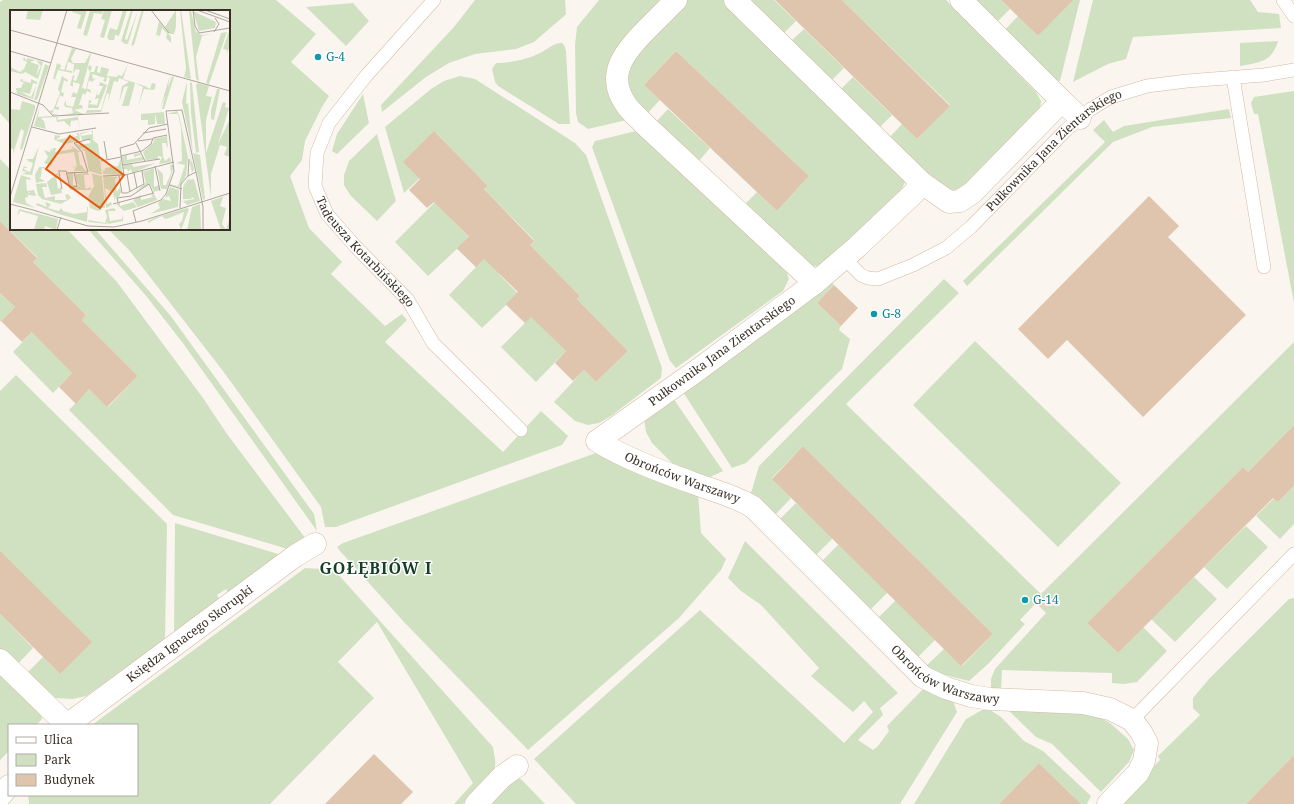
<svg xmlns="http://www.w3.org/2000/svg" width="1294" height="804" viewBox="0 0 1294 804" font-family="'Noto Serif',serif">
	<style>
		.green { fill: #d0e1c2 }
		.building { fill: #dfc5ad }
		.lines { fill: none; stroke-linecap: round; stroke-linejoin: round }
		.lane-casing { stroke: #d4baa2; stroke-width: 14 }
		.street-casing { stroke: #d4baa2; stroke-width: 23 }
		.lane { stroke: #fff; stroke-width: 13 }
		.street { stroke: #fff; stroke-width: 22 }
		.culture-dot { fill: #0f9aa8; stroke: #fff; stroke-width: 1.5 }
		.labels { text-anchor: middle; stroke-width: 3; stroke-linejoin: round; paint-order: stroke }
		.culture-label { font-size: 12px; fill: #0d838f; stroke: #fff; text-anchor: start }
		.street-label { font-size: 12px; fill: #382e24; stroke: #fff }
		.district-label { font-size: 16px; font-weight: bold; letter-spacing: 1px; fill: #153e29; stroke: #fff }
		.inset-road { fill: none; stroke: #ada59e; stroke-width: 1 }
		.view { fill: #e8590c; fill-opacity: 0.15; stroke: #e8590c; stroke-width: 2 }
		.inset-edge { fill: none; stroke: #382e24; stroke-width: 2 }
	</style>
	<rect width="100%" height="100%" fill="#fbf5f0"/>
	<path class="green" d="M3,0h273l40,34 -25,28 38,34 -7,11 -17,34 -3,19 -12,16 19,52 33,34 -11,12 54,52 17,-12 5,6 -22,22 118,110 38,-41 27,25 -6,9 -226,82h-11l-4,-20 -98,-136 -94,-121 -21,-21h121v-218h-218v114l-11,-12v-111z
		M475,0h90l1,14 -3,3 -29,25 -18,7 -41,5 -26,9 -23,14 -44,35 -1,-7 73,-78z
		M599,0h68l-50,53 14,66 -43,10 -10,-7 -2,-9 -1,-68 2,-18z
		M684,0h41l179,175 1,7 -3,7 -76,72 -8,5h-7l-68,-60 14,-14 20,19 32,-35 -133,-125 -32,34 16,15 -14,15 -12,-12 -12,-34z
		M748,0h26l22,21 -13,13z
		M842,0h104l90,92 5,9 -1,10 -78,77c-8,3 -13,2 -20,-1l-54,-48 14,-15 15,15 33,-34z
		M969,0h32l9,9 -16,16z
		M1068,0h12l-20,81 -4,-1 -55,-46 17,-18 20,20z
		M1093,0h157l8,12 21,2 2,14 -148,9 -7,22 -18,5 -35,18z
		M353,3l16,18 -23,25 -40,-39z
		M804,29l40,39 -13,13 -40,-40z
		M1278,41c-6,21 -18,21 -38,25v-23z
		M562,43l2,2 2,6 4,73h-11l-61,-38 -3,-4 -3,-13 4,-6c15,0 33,-4 46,-11 7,-4 12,-9 20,-9z
		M460,76l15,3 100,64 11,12 76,213 -1,10 -50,38 -12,7 -11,2 -13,-4 -21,-19 30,-32 12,12 32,-31 -51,-52 3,-3 -50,-51 4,-5 -50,-51 4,-3 -54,-55 -14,47 -16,15 -19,-66 46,-38 13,-8z
		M853,77l39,38 -13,13 -39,-38z
		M1294,91v212l-36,-189h-4l-3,-11 3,-6z
		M363,94l6,29 -32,31 -5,-3 5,-17z
		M668,109l42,39 -12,14 -42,-40z
		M1229,109l2,9 -79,9 -39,15 -146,144 -4,-5 142,-139 -12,-12 11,-10 9,12 11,-6z
		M644,129l142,141 3,9 -6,12 -107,77 -6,-7 -5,-13 -73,-201 3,-6z
		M377,134l19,67 -19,20 -27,-26 -6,-10v-10l5,-14z
		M0,159l11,11v59h56l50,53 86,116 24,36 79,105 -15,11 -118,-35 -104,-105 20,-21 19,18 30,-31 -56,-56 4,-5 -53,-53 4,-5 -37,-36z
		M439,198l12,21 51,52 -3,3 50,51 -4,5 21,21 -30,31 -35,-35 24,-24 -19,-18 -24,23 -33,-33 27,-28 -19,-18 -29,27 -33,-34z
		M88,229h7l75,86 144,199 3,17 -135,-189 -35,-45z
		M944,279l15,14 -113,111 195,190 253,-252v83l-46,47 -5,-5 -156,156 31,30 25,-26 24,24 -30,31 -13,2 -12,-1v-10l-110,-3 -1,21 -10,-2v-10l4,-10 51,-56 -10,-10 -16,17 5,4 -37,40 -19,17 -28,-7 -16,-7 19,-18 18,17 31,-32 -190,-188 -31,32 19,20 -17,18 -23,-23 8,-27z
		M831,281l3,4 -17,18 24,23 -2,4 11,9 -8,30 -96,94 -14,5 -49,-76z
		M0,293l15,14 -15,15z
		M36,328l36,45 -19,20 -40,-41z
		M975,341l146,142 -63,64 -145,-142z
		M16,375l151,149 -2,116 -79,56 -13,3 -19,-1 -28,-24 17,-17 17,17 -60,-123v-160z
		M673,398l50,73 -17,8 -32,-14 -22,-22 -6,-11 -2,-13z
		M596,453l102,39 3,41 25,26 -5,11 -42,48 -151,132 -124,-128 -64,-71 -3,-4 6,-4z
		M1294,486v38l-14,15 -24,-23 18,-18 4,4z
		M796,503l37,35 -19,19 -36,-36z
		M175,523l110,33 -56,39 -3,-6 -9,6 3,5 -46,35z
		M1246,526l22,21 -41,42 -23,-22z
		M745,541l153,152 -18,15 3,7 -25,25 15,10 5,-4 11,-15 -2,-5 39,-40 27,15 4,11 -57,92h-324l-42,-45 166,-149 144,133 29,-31 -9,-11 -11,11 -42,-36 8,-8 -58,-63 -20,-14 -13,-13z
		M839,544l49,48 -19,19 -49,-48z
		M305,568l17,1 15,4 156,174c1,7 3,13 2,20 -3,9 -25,29 -32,37h-9l19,-21 -96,-161 -48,49 9,-9 36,36 -104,106h-241l-1,-9h109v-70h-45z
		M1194,577l23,22 -42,43 -24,-23z
		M1294,598v157l-48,49h-128l42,-44 -2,-4 42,-41 -7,-7v-10l16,-19 80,-80z
		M896,600l39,40 -18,18 -40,-39z
		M0,614l33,34 -17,18 -16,-17z
		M0,672l40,39 2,8 -6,6h-27v26l-9,9z
		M1007,709l87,5 16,9 18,16 6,11 -5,12 -28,30 -49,-48 -16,-7z
		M982,710h8l11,7 23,24 19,10 48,45 -4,8h-22l8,-8 -34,-33 -40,41h-85l52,-85z
		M515,776l7,4 23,24h-62z"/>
	<path class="building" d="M775,0h67l108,106 -33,33z
		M1001,0h72l-35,36z
		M676,51l133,125 -32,35 -133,-126z
		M434,131l54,55 -4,3 50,52 -4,4 50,51 -3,3 51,52 -32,31 -12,-12 -11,11 -18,-18 11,-12 -35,-34 -6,6 -19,-19 12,-12 -34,-33 -8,8 -19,-19 12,-11 -35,-35 -7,6 -18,-18 11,-11 -17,-17z
		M1149,196l30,30 -11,11 78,78 -103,102 -76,-77 -19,19 -30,-30z
		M0,221l37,37 -4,4 53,53 -4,5 56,56 -31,31 -18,-18 -13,15 -17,-17 13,-14 -40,-41 -10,10 -21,-21 14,-14 -15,-14z
		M834,285l24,23 -17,18 -24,-23z
		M1294,425v61l-16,16 -5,-4 -155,155 -31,-30 156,-156 5,5z
		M803,446l190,188 -32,32 -189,-187z
		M0,551l92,91 -32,32 -60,-60z
		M374,754l39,38 -12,12h-76z
		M1294,755v49h-48z
		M1039,763l42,41h-82z"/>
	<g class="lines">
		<defs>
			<g id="lane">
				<path id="s1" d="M434,0l-68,76 -37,47 -12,30 -2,33 12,28 28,32 53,54 25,43 88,87"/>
				<path d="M1283,0l11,16"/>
				<path d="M1233,77l31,190"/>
				<path id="s2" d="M844,258l17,17 7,3 10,1 35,-14 33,-17 25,-21 95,-97 25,-21 20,-12 36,-11 40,-5 77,-6 30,-5"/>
				<path d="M1132,720l162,-166"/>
			</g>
			<g id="street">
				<path d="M676,0c-10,10 -19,19 -29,29 -22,22 -43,46 -20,77 5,7 12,12 17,18l171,159"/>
				<path d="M735,0l187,183 27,19 11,-1 12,-8 90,-92 18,17"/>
				<path d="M961,0l101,101"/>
				<path id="s3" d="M922,183l-9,11 -56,53 -42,36 -116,86 -102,72c30,18 63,30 96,42 21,8 40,12 60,24l170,170 23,11 25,8 20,3 92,4 27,6 22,11 9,12 6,11 -3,18 -6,12 -30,31"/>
				<path d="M0,660l67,65"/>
				<path id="s4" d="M67,725l228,-169 20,-12"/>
				<path d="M0,796l9,-10"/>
				<path d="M476,804l27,-28 14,-10"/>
			</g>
		</defs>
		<use href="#lane" class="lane-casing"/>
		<use href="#street" class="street-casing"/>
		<use href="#lane" class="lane"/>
		<use href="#street" class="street"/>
	</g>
	<g class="culture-dot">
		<circle cx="318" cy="57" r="4"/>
		<circle cx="874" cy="314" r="4"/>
		<circle cx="1025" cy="600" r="4"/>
	</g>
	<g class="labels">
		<g class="culture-label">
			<text x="326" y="61">G-4</text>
			<text x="882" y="318">G-8</text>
			<text x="1033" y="604">G-14</text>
		</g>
		<g class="street-label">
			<text dy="4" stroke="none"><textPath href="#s2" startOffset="263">Pułkownika Jana Zientarskiego</textPath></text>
			<text dy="4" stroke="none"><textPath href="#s1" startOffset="311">Tadeusza Kotarbińskiego</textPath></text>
			<text transform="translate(722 351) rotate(-36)" y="4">Pułkownika Jana Zientarskiego</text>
			<text dy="4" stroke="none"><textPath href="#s3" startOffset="509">Obrońców Warszawy</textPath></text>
			<text dy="4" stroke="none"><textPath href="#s4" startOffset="153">Księdza Ignacego Skorupki</textPath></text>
			<text dy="4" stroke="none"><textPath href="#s3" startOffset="845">Obrońców Warszawy</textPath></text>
		</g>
		<g class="district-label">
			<text x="376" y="574">GOŁĘBIÓW I</text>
		</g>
	</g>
	<g transform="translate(10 10)">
		<rect width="220" height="220" fill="#fbf5f0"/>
		<path d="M18,0h15l-3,10 -14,-1zM63,0h14l-6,19 -4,-1 4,-13 -9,-3zM80,0h13l-1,4 -8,-1 -7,23 -4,-1zM94,0h8l-8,28 -4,-1 5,-17 -4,-1zM113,0h4l-8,26 -4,-1 -1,5h-5l-2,-3 3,-9 7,2zM121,0h2l-8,29 2,1 11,-30 -10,34h-3l-4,-3zM132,0h2l-10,35 -3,1zM166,0v17l-2,7h-4l-5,-7zM170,0h1l10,69 -7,-2 2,-8zM179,0l2,1 5,21 6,3 10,-1 -10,2 -6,21 3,24 -3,-2zM183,1l23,11 -1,6 -16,3zM149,11l12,16v6l-5,-5 1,-4 -5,-6 -2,8 -4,-1zM219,21l1,16 -4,7 1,-4 -4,-1zM217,22l-18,52 -3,-1 15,-50zM62,38l4,1 -5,10 2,4h12l5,-9 -3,-2 4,2 -9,34 4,1 4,-17 -2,-4 4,-14 -3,11 3,2 -2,5h4l2,-6h2l-1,6 3,1 1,-6 8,2 -2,7 10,1 1,-2 4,1 6,-12 -5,15 22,7 5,3 2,-6 4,1 -2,6 -10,-1 -6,18 5,-20 -8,-4 -6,23h-7l6,-20 -4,1 -5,16 3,-17 7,-4 -10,-4 -1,4 -4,-1 -6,21 1,-8 -2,-1 -6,19 -15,1 1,-3h14l9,-32 -3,-1 -1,5 -3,-1 2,-3 -13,-4 1,5 3,-1 -4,4 -3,-2 -2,9h3l1,4 -4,-2 -2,4 -2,-2 -4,12h3l1,3 -9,2 10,4 -22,1 11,-2 -1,-5 -7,-1 -1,-3 2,-4v5l7,2 3,-10h-5l2,-5 4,2 3,-10 -7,-2v5l-3,-2 3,-10 2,1 -2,4 3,1 4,-11 -4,-1 -3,5 1,-10 -6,-2 -2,8 6,1v2l-14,-3 -3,9 4,1 -11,-2 5,1 4,-16 4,2 -1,4 4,1zM14,47l3,4v-3l8,2 -5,2 9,3 -3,11 5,-10 -5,-6 7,2 -5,17 -13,-7 -2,2v-3l-1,3 -12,-3v-4l10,5 4,-3 3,-7 -4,-2zM35,54l4,2 -12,34h-3zM160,65l-2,13 4,-12 2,1 -10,32h-2l3,-13 -5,13zM52,66h1v1l5,3 -1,2 -3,-2 -3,12 3,1 -1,4 -3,-2 -4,12h3v3l-5,-1 -2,5h7l-6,1 -4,-4 4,-1 7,-17 -2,-4zM12,68l1,3 8,2v-4l6,3v2l-4,-1 -3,11 -9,-2 10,5 5,-11 -3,13 -16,-5 -1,-6h5l2,-5 2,2 -2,-3 -3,-1zM177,71l-1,23 2,-1 5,50 7,2 5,44 -2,1 -21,-98zM90,72l7,3 -9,23h-10l1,-8 3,1 -3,3 8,1 2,-7 -4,1 3,-9 -1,5h2l4,-9h-4zM180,72l2,1 7,69 -3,1 -5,-40zM188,73l11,3 -3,10 6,1 -6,23v33l17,-51 3,1 -1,4 4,1 -11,36 12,-25v38l-6,-2 3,-8 -7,-2 -9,29v23l-15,-112zM207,79h3l-6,31 -3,-1v-9zM12,91l13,4v4l-13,41 -2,-1 4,-18 -3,-2 -8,25v-5l-3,-1v-39l10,1zM30,96l-2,11 13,-1 6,1 1,3 25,-4 -5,1 2,13 -2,-10 -7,1 -1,6 -6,-6 -7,1 -1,-5 -15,1 3,3 2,8 -12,-3zM167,101l2,4 9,42 -2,19 -7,11 -8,-2 -1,-1 8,2 7,-21 -9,-2 6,-2 -1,-33 -3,-14h-11zM169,101l15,58 -2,4 -3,-14 3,4zM154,102l1,12h-8l-2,-11v11l-7,1v-5h-7v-6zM80,121l-9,3 1,2 11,-2 -2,-3h2v9l5,4 4,31 -13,-4 -4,-20 -4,-1 4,-2 -5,1 -5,-6 5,2 11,-2 -2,-3h3h-10l-2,-7zM66,123h3l1,7 -10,3 -6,1 -9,-4 -1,-1 1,-4 6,1 -5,4 22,-4zM157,126l1,11v-2l-1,3 -1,-5h-4l1,13 2,5 5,-4 1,5 -12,2 3,-7 -4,-1v3l-12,1 -3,-8 11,-10 -1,-3zM29,136l-7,29 -10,-1 5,-2 -5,-1 2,-5 4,2h-4l1,2 5,2 3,-9 -5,-2 -2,4 2,-5 -2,-1h7zM61,136l10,6h-3l2,13h2l-1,-12 1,13 4,5h-12l2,-4 -7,1 8,-2 -3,-14 -18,3 -5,11 -7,-3 4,-6 -4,-7 6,2 1,-4 1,3 1,-3h3l-1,4 18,-3zM130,143l4,7 -21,4 -1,-7 5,-2v5l15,-3 -2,-3v1l-6,2v-3zM111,148l1,17 -19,-1 -1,-13 1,10 2,-1v-2l13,-2zM146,153l-24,10 -1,-4 -3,3 -1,-3h-4l1,-4 8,-1 1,3zM160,155h3v4l-6,20h-6l-4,-21 6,6v11h3l5,-12zM29,157h6v2l-3,-1 -1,9 -2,1 6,3 -9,2 -1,-8zM144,158v19l5,-2v5l-5,2 -4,-8 -15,8 11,-9 -3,-11zM63,162v13l7,1 -3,-3 -2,-9 13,-1 1,2h-5l1,11 1,3 5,-2v3h-21l-3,-17zM48,163l3,13 -3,-11 -2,1 2,13 3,-2 1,6 -11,2 -4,-13zM79,163l13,3 3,32h-8l6,1 -5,2 -8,-3 -2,-11 6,-11 -2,-12zM11,165l9,3 1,2 -5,-1 1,12 7,-1 2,6 -8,-1 2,-3h-1l-1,3v2l-3,1 1,5 10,5 -23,-6zM93,166l15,1 -3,2 2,13 3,-5 1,5 -2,5 -4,1v5l-2,-11 -8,-4 2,16 4,-2 1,3 -6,3zM181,167l-5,5 -3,6 5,-8 6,-1 6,22 -13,4 -4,-4 12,-2 -3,-2 -1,2h-8v-9l-1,9 1,-11 1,-4 3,-4zM36,173l1,4h-5l3,11 10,-2v4h12l-2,-5 3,-1 3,4 -10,6 -19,-5 -4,-4 -2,-11zM160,177l9,3 -1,17 -28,7 10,-6 -2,-5 5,-4 8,2 -2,-5 -4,2zM144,184l3,6 -19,7 -5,-7 8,-5v5l12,-3 -2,-2zM220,184l-7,3 -3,9 6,2 -4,16 4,6 4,-13v13h-9l-10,-29zM35,192l6,2 -3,4 11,3 2,-3 2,3 11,3 13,-2v-5l-11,2 12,-2 -1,15 -28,-8 -23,-9 1,-2 10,4zM110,192v4l13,-4 4,5 -13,4 -8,-7zM190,194l1,26h-14l5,-23zM5,198l24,6 19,5 -2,11 -11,-4 -1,4h-10l4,-14 -18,-5 -3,6 2,-8zM104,198l2,3h-8l2,10 12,-2 1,-5v7l10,-2 -25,5 -1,-3v3l-19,-2 1,-2 16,3 2,-6 -2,-7zM177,198l2,1 -8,21 -2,-6 3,-3 2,-9 -15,6 -1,-4 1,4 -4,1 -3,-3 -14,7v-2l9,-4z" fill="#d0e1c2"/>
		<path class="inset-road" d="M141,0l18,23M183,0l2,16 4,7 31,-5M187,0l33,12M195,0l25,9M0,20l220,61M204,22l5,-8 -4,-6M0,41l41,12M0,82l33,13 10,11 56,-3M22,117l27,7 37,-6M133,123l23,-4M94,131l3,18M128,131l14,-2M126,133l9,18M111,146l21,-5 9,-7 2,-6 14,-3M91,151l20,-4M112,155l38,-6M145,156l5,25M48,161h8l4,17 7,-2 -3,-14M49,162l3,17M78,162l-6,-20 -8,-9 16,-4M57,163l21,-1M124,163l3,15M117,164l3,18M115,165l49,-13M93,166l21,-1 -4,-27 14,-4 15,-16 19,-4M109,166l3,17h5l17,-9 -2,-13M178,166l1,-17M159,175l13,4M0,187l57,-187M108,192l-1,-4 14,-2 18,-12 4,9M0,194l27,7M103,194l41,-11M170,198l1,-24 7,-8 8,-4 7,35v23M26,201l52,15 26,1 28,-6 88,-28M126,212l-3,-11 28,-11 5,-6 8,-23 -8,-60 16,-1 14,62M47,220l4,-13"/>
		<path class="view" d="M60,126l54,39 -24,33 -54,-39z"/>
		<rect width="220" height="220" class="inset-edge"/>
	</g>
	<rect x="8" y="724" width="130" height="72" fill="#ffffff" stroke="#afaba7"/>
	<rect x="16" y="737" width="20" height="6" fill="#ffffff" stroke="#afaba7"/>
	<text x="44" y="744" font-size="12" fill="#382e24">Ulica</text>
	<rect x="16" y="754" width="20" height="12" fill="#d0e1c2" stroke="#afaba7"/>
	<text x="44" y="764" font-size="12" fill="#382e24">Park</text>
	<rect x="16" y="774" width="20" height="12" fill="#dfc5ad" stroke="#afaba7"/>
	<text x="44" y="784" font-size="12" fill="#382e24">Budynek</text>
</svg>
